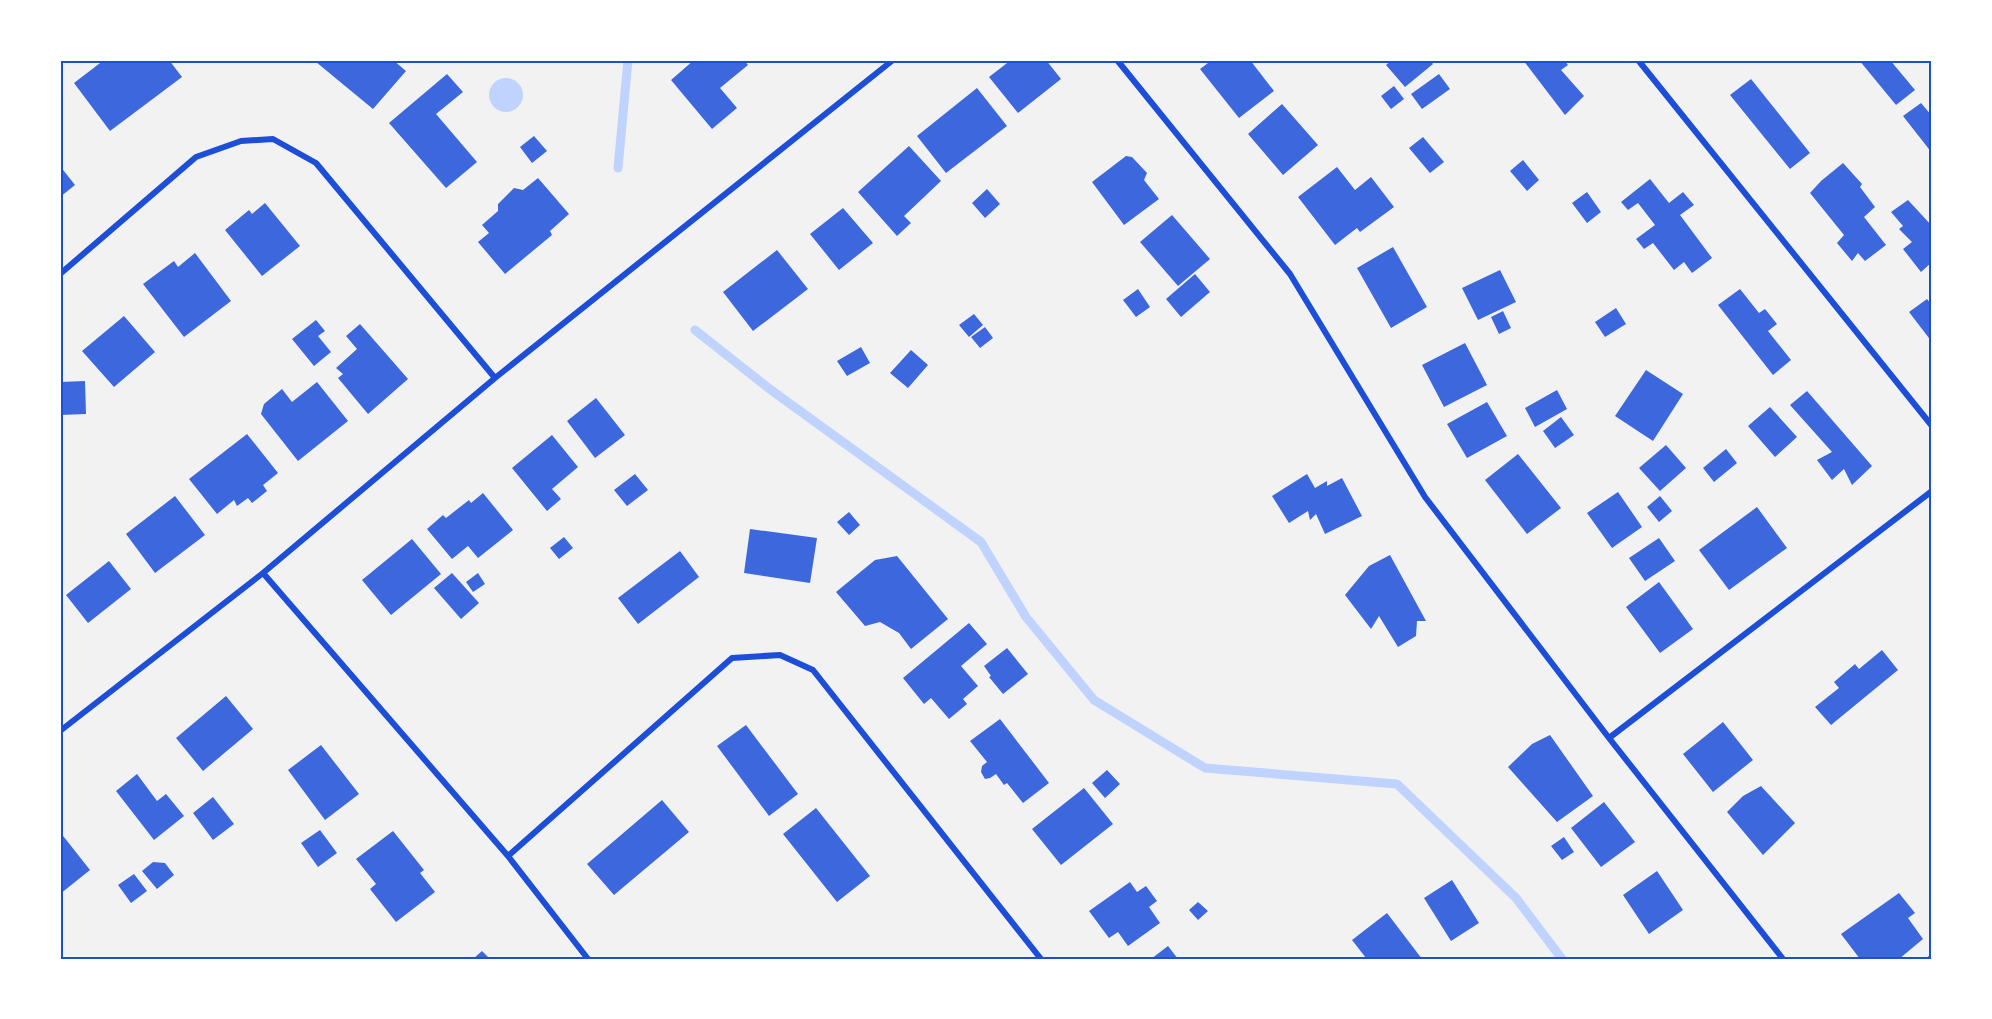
<svg xmlns="http://www.w3.org/2000/svg" width="1992" height="1019" viewBox="0 0 1992 1019" font-family="Inter,sans-serif">
	<style>
		.water { fill: #bfd3fe }
		.lines { fill: none; stroke-linecap: round; stroke-linejoin: round }
		.stream { stroke: #bfd3fe; stroke-width: 9 }
		.building { fill: #3d67dc }
		.minor { stroke: #1d4ed8; stroke-width: 6 }
		.neatline { fill: none; stroke: #1d4ed8; stroke-width: 2 }
	</style>
	<rect width="100%" height="100%" fill="#f2f2f2"/>
	<path class="water" d="M489 95a17 17 0 1 1 34 0a17 17 0 1 1-34 0Z"/>
	<g class="lines">
		<path class="stream" d="M618,168l10,-108
			M695,330l76,60 210,152 45,75 68,83 111,68 192,16 119,114 46,61"/>
	</g>
	<path class="building" d="M104,60h65l13,17 -72,54 -36,-48z
		M318,60h75l13,11 -33,38 -57,-47z
		M694,60h50l4,5 -28,23 17,20 -25,21 -41,-49z
		M1011,60h35l15,19 -43,34 -29,-36z
		M1212,60h38l24,31 -35,27 -39,-49z
		M1392,60h38l3,4 -28,23 -19,-22z
		M1523,60h41l4,5 -7,5 23,26 -19,19z
		M1859,60h31l25,30 -19,15z
		M447,74l16,18 -27,22 41,48 -31,26 -57,-65z
		M1439,74l11,15 -28,20 -11,-15z
		M1751,79l59,74 -20,16 -60,-74z
		M1394,86l10,13 -13,10 -10,-13z
		M977,88l30,38 -61,47 -29,-37z
		M1921,103l11,13v37l-29,-37z
		M1282,104l36,41 -35,30 -35,-41z
		M534,136l13,15 -15,12 -12,-16z
		M1423,137l21,25 -14,11 -21,-25z
		M909,146l32,35 -37,35 7,7 -14,13 -39,-44z
		M1126,156l6,1 15,16 -3,7 15,19 -35,26 -32,-43z
		M1523,160l16,20 -12,11 -17,-20z
		M1843,163l19,21 -2,3 15,20 -11,10 22,28 -21,16 -7,-8 -6,8 -15,-18 7,-8 -34,-42 11,-12z
		M60,166l15,19 -15,12z
		M1337,167l18,23 16,-13 23,30 -34,25 -3,-4 -22,17 -37,-48z
		M538,178l31,36 -19,17 2,4 -47,39 -27,-32 11,-9 -7,-8 16,-14v-7l16,-16 9,2z
		M1650,179l19,24 14,-11 11,13 -14,10 32,43 -20,15 -8,-11 -10,8 -21,-27 -9,6 -8,-10 19,-14 -17,-22 -10,7 -7,-8z
		M987,189l13,15 -15,14 -13,-15z
		M1587,192l14,20 -14,11 -15,-20z
		M1908,200l24,26v36l-11,10 -18,-23 9,-7 -13,-13 4,-3 -12,-14z
		M265,203l35,43 -38,30 -37,-46 24,-20 3,4z
		M843,208l30,35 -34,27 -29,-36z
		M1172,215l38,44 -32,27 -38,-44z
		M1393,247l34,60 -36,21 -34,-60z
		M777,250l31,39 -55,42 -30,-39z
		M195,253l36,48 -47,36 -41,-53 31,-23 4,6z
		M1500,270l16,32 -38,18 -16,-32z
		M1195,274l15,18 -29,25 -15,-18z
		M1138,289l12,18 -14,10 -13,-17z
		M1740,289l19,24 6,-4 12,15 -9,7 23,29 -18,15 -55,-70z
		M1927,299l5,6v37l-23,-30z
		M1616,308l10,16 -21,13 -10,-15z
		M1503,311l8,17 -12,6 -8,-17z
		M974,314l9,11 -14,12 -10,-12z
		M124,316l31,36 -41,35 -32,-36z
		M316,320l9,11 -7,5 13,16 -17,14 -22,-27z
		M360,324l48,55 -40,35 -30,-36 5,-4 -7,-6 21,-19 -11,-13z
		M985,327l8,11 -13,10 -9,-11z
		M1465,343l22,42 -43,22 -22,-42z
		M861,347l9,16 -23,13 -10,-15z
		M911,350l17,15 -20,23 -18,-15z
		M1646,370l37,24 -30,47 -38,-25z
		M85,381l1,33 -26,1v-33z
		M317,382l31,39 -50,40 -37,-47 3,-10 18,-15 10,13z
		M1557,390l10,19 -32,18 -10,-19z
		M1807,391l65,75 -20,19 -8,-16 -12,11 -15,-20 15,-8 -42,-47z
		M596,398l29,37 -30,23 -28,-37z
		M1487,402l20,34 -40,22 -20,-34z
		M1770,407l27,30 -22,20 -27,-31z
		M1561,417l13,18 -19,13 -12,-17z
		M247,434l31,39 -15,12 4,6 -15,12 -4,-5 -11,8 -3,-6 -17,14 -28,-35z
		M552,435l26,32 -26,22 9,10 -14,12 -35,-43z
		M1666,445l20,23 -26,23 -21,-23z
		M1726,449l11,14 -23,19 -11,-14z
		M1518,454l43,54 -34,26 -42,-54z
		M635,474l13,16 -21,16 -13,-16z
		M1307,474l8,14 12,-7v5l15,-8 20,38 -37,18 -9,-20 -6,6 -2,-9 -19,12 -17,-27z
		M1618,492l24,35 -30,21 -25,-35z
		M483,493l30,37 -35,28 -10,-12 -16,13 -25,-30 16,-14 3,3 23,-18 2,3z
		M175,496l30,39 -50,38 -29,-39z
		M1660,496l12,15 -13,11 -12,-15z
		M1757,507l30,41 -58,42 -30,-40z
		M849,512l11,13 -11,10 -12,-13z
		M750,529l67,9 -7,45 -66,-10z
		M564,537l9,11 -14,11 -9,-11z
		M1659,538l16,23 -30,20 -16,-23z
		M412,539l29,35 -50,41 -29,-35z
		M680,551l19,26 -61,47 -20,-26z
		M1390,555l36,66h-9l-1,15 -18,11 -19,-31 -8,13 -26,-34 24,-29z
		M897,556l51,63 -37,30 -12,-16 -19,-11 -15,4 -29,-34 39,-32z
		M109,561l22,28 -43,34 -22,-28z
		M452,573l27,30 -18,16 -27,-31z
		M478,573l7,11 -12,8 -7,-10z
		M1659,582l34,47 -33,24 -34,-46z
		M969,623l18,21 -26,22 17,20 -15,13 4,5 -18,15 -18,-21 -7,6 -21,-26z
		M1007,648l21,26 -25,20 -14,-17 2,-1 -7,-10z
		M1882,650l16,20 -67,55 -16,-18 24,-19 -5,-6 21,-18 4,5z
		M226,696l27,33 -50,42 -27,-33z
		M1000,719l49,64 -26,20 -16,-20 -3,2 -8,-11 -6,4 -5,1 -4,-7 1,-6 5,-4 -17,-21z
		M1723,722l30,38 -40,32 -30,-38z
		M746,725l52,69 -29,22 -52,-70z
		M1550,735l43,61 -36,26 -49,-55 24,-23z
		M321,745l38,49 -34,26 -37,-50z
		M1107,770l13,14 -15,14 -13,-15z
		M137,774l20,27 9,-7 18,22 -30,24 -38,-49z
		M1761,786l34,37 -32,32 -36,-43 16,-16z
		M1084,788l29,36 -52,41 -29,-36z
		M213,797l21,27 -21,16 -20,-27z
		M662,800l27,32 -75,63 -27,-31z
		M1604,802l31,40 -34,25 -30,-39z
		M816,808l54,68 -33,26 -54,-68z
		M320,830l17,23 -19,14 -17,-24z
		M393,831l31,39 -4,3 15,19 -39,30 -26,-33 6,-5 -20,-25z
		M60,832l30,38 -30,24z
		M1564,837l10,15 -12,8 -11,-14z
		M153,862l12,1 9,12 -17,14 -15,-18z
		M1657,871l26,39 -34,24 -26,-39z
		M134,874l13,17 -16,12 -13,-18z
		M1452,880l27,43 -28,18 -27,-43z
		M1130,882l7,10 9,-6 11,15 -8,6 11,16 -32,23 -10,-14 -9,6 -20,-27z
		M1899,893l16,20 -7,5 15,21 -24,20h-39l-19,-25z
		M1198,902l10,9 -10,9 -9,-10z
		M1387,913l35,46h-58l2,-1 -14,-18z
		M1168,946l10,13h-27z
		M482,951l8,8h-17z"/>
	<g class="lines">
		<path class="minor" d="M1117,60l173,214 135,223 184,241 174,221
			M1638,60l294,366
			M60,274l136,-117 45,-16 32,-2 43,24 179,215
			M263,573l245,283 80,103
			M60,731l203,-158 232,-195 398,-318
			M1609,738l323,-247
			M508,856l224,-198 48,-3 33,15 228,289
			M1930,959l2,-1"/>
	</g>
	<rect width="1992" height="1019" fill="none" stroke="#ffffff" stroke-width="123"/>
	<rect x="62" y="62" width="1868" height="896" class="neatline"/>
</svg>
